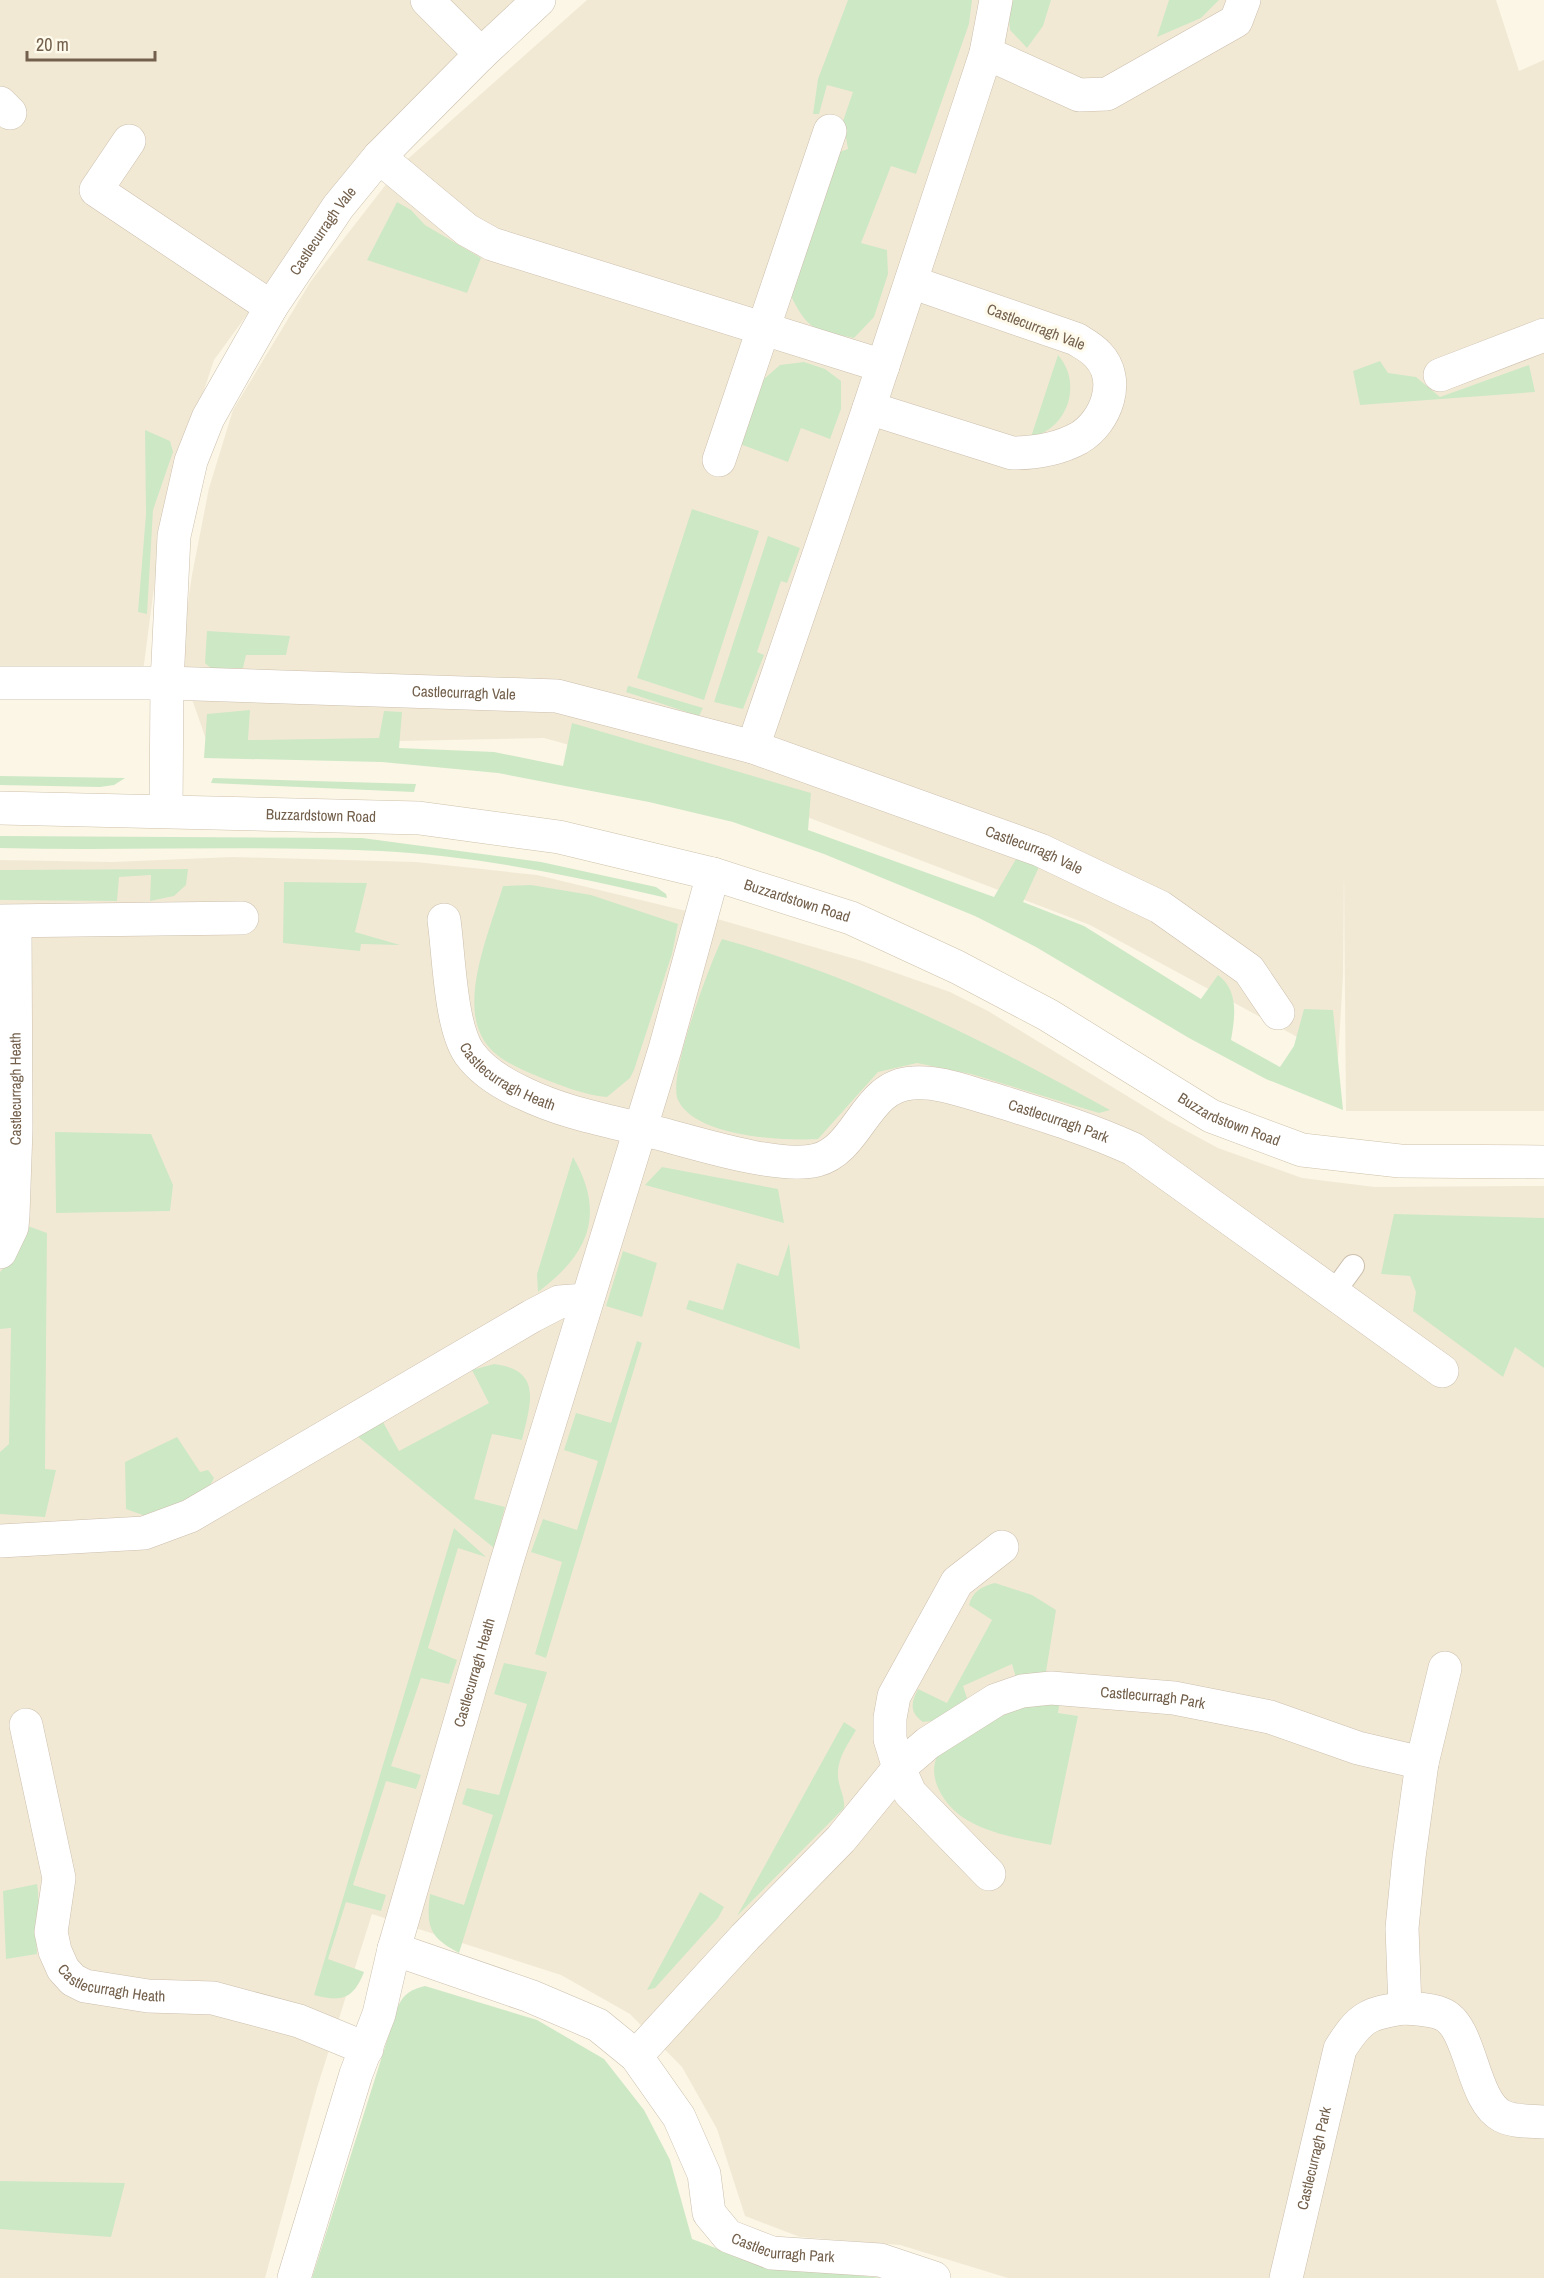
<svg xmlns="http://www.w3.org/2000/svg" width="1544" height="2278" viewBox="0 0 1544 2278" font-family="'Archivo Narrow',sans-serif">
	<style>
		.residential { fill: #f2e9d5 }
		.green { fill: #cde8c5 }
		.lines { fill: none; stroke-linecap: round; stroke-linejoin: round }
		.lane-casing { stroke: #ccbfad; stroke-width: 24 }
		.street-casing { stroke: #ccbfad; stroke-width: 34 }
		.secondary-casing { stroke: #cfc1aa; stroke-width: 34 }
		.lane { stroke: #fff; stroke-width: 22 }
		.street { stroke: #fff; stroke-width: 33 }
		.secondary { stroke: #fff; stroke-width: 33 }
		.labels { text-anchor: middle; stroke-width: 6; stroke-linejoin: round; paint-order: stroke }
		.street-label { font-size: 15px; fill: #73604c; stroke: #fefaec }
	</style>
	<rect width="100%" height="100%" fill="#fbf6e6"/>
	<path class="residential" d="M0,0h523l-165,163 -144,197 -50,151 -21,161 -143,4z
		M587,0h909l23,71 25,-11v1051h-198l-2,-235 -1,100 -5,83 -248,-134 -343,-131 -203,-56 -336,7 -29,-83 13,-87 17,-87 24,-78 78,-129 90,-116z
		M233,857l183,5 121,13 170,41 155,45 88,31 38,19 180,110 50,27 84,30 73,9 169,-1v1092h-536l-108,-33 -100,-8 -55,-21 -28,-87 -35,-62 -52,-53 -69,-39 -189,-61 -55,174 -52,190h-265v-1418l112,2z"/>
	<path class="green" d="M848,0h124l-3,24 -53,150 -25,-8 -30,77 26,7 1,24 -14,43 -20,21c-40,-8 -46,-7 -64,-44l43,-140 15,-5 -5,-28 10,-29 -26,-7 -8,29h-6l5,-35z
		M1007,0h44l-8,26 -16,22 -17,-18z
		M1169,0h50l-18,18 -44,19z
		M397,202l14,8 14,15 56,33 -14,35 -100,-33z
		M1058,355c25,28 10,74 -27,82z
		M1380,361l8,12 28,4 24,20 89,-32 6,27 -175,13 -7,-34z
		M804,362l21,7 16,12v28l-11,30 -29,-11 -13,34 -48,-18 24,-65 16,-14z
		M145,430l25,11 3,11 -20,58 -6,104 -9,-2 8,-98z
		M692,509l67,22 -55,169 -67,-22z
		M768,536l32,12 -13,35 -6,-2 -24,71 7,3 -21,54 -29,-7z
		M207,631l83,5 -4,19h-40l-3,13 -31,1 -7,-6z
		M628,686h1l74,22 -4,8 -73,-24z
		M250,710l-2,30 131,-2 5,-27 18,1 -3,36 95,4 69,14 9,-43 239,70 -3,37 186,67 22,-38 23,8 -16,35 61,24 117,73 17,-24c21,16 17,41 13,65l49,27 14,-21 10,-37 29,1 10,100 -77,-31 -77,-41 -153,-91 -61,-31 -151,-62 -91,-32 -84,-20 -151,-29 -116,-11 -178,-4 3,-44z
		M0,776l125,2 -11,7 -14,2 -100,-2z
		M213,778l203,6 -2,8 -203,-9z
		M0,836l362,2 179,24 115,25 10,7 1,4c-94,-22 -189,-42 -286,-47 -127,-6 -254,0 -381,-3z
		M188,869l-2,16 -12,11 -24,5 1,-26 -32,2 -2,24 -117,-1v-30z
		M284,882l83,1 -12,49 45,13 -39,-1 -1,7 -77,-8z
		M531,885l60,10 87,29 -6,30 -38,116 -4,8 -23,19c-23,-2 -48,-12 -70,-21 -20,-8 -45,-19 -55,-39 -22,-40 9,-110 21,-151z
		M722,939c137,38 265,103 388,171l-11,3 -128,-39 -54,-11 -39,9 -60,67c-35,2 -123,-2 -140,-39 -11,-23 32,-136 44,-161z
		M55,1132l96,2 22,51 -3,26 -114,2z
		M573,1157c33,57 16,97 -35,135l-1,-18z
		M662,1167l116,22 6,34 -139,-38z
		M1394,1214l150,4v150l-29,-21 -12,30 -90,-66 3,-19 -6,-16 -29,-2z
		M28,1226l19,7 -2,236 11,1 -11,47 -45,-3v-62l9,-8 2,-116 -11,1v-57l15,-16z
		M789,1243l11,106 -114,-40 3,-9 34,10 14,-47 41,13z
		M623,1251l34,12 -15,54 -36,-11z
		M637,1341l5,2 -96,315 -11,-4 27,-92 -31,-10 12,-33 34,11 21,-69 -34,-11 12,-37 35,10z
		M494,1364c50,6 36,41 28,76l-30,-6 -18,65 31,8 -11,41 -137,-112 26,-14 16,29 90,-48 -17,-33z
		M177,1437l23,35 8,-2 6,8c-10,23 -41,31 -63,40l-25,-9 -1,-47z
		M454,1528l32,29 -28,-9 -30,100 29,12 -8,24 -28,-6 -30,88 30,9 -5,14 -30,-8 -33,104 33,10 -5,16 -35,-9 -18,57 36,13c-11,28 -23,30 -50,23z
		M995,1583l37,12 24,15 -11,68 -28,3 -5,-17 -49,22 5,15 -36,20 -9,1c-14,-10 -12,-19 -5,-33l29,14 45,-83 -23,-15c3,-13 13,-19 26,-22z
		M504,1663l43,9 -88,281c-30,-16 -33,-26 -29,-59l34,11 29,-90 -31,-11 5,-16 32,7 28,-91 -33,-10z
		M1060,1700l-2,13 20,3 -27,129c-28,-6 -59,-10 -84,-25 -24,-14 -48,-51 -21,-75 11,-9 51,-31 64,-36 15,-6 34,-6 50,-9z
		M844,1722l12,8c-7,13 -19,28 -18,45 0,12 7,20 6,33l-107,108z
		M37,1884c4,23 -2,46 0,70l-31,5 -3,-68z
		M700,1892l24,15 -6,11 -63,70 -8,2z
		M425,1986l112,34 67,39 40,51 26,50 22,79 68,26 122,13h-570l85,-269c6,-15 13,-19 28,-23z
		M0,2181l125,2 -14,54 -111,-8z"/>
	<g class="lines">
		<defs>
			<path id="lane" d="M1334,1292l19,-26"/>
			<g id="street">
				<path d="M427,0l54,54"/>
				<path d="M986,53l93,42 28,-1 129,-73 8,-21"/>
				<path d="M0,103l10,10"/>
				<path d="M129,141l-33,49 175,117"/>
				<path d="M379,157l88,73 25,14 391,122"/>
				<path d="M1440,375l104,-40"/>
				<path d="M869,408l143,45c23,0 47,-4 67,-15 27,-16 43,-58 19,-83 -6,-7 -14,-11 -22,-16l-165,-57"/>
				<path d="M719,460l111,-329"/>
				<path id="s1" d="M0,683h167l390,13 196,51 287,103 120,57 89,63 29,43"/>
				<path d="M753,747l116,-339 101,-306 16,-49 10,-53"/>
				<path id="s2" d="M166,811l1,-128 7,-147 17,-75 17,-43 63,-111 67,-100 41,-50 102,-103 58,-54"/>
				<path id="s3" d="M444,920c5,35 6,105 25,133 13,18 34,31 54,40 43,21 88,28 134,40 40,10 122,37 160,27 42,-11 48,-75 96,-77 27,-2 53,9 79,16 48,15 95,29 141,50l309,222"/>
				<path d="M0,921l242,-3"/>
				<path id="s4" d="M0,1252l12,-25 1,-12 3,-86 -1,-207"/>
				<path d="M0,1541l144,-8 46,-17 342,-200 27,-14 27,-2"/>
				<path id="s5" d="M26,1725l33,153 -8,54 4,19 8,18 10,11 12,6 63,10 65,2 86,23 68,28"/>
				<path d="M989,1874l-79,-81 -11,-25 -9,-29v-21l4,-22 63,-114 45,-35"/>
				<path id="s6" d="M394,1949l136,47 68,29 38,31 43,61 25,57 5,39 19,23 44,17 108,7 54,18"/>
				<path d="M1405,2008c11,1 26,1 37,6 30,12 29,86 60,102 12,6 29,5 42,6"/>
				<path id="s7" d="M636,2056l109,-119 96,-98 58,-71 29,-25 68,-43 26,-9 29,-3 123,10 96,19 88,31 64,15"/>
				<path id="s8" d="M294,2278l62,-204 23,-60 15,-65 112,-385 159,-515 48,-175"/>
				<path id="s9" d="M1286,2278l54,-229c20,-32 28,-36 65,-41l-3,-80 7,-71 13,-94 23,-95"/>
			</g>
			<g id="secondary">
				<path id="s10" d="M0,808l419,10 140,19 154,37 138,44 106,49 91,48 163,101 91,34 98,11 144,1"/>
			</g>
		</defs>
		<use href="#lane" class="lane-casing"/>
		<use href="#street" class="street-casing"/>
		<use href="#secondary" class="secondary-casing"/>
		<use href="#lane" class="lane"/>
		<use href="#street" class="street"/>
		<use href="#secondary" class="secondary"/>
	</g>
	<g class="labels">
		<g class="street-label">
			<text dy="5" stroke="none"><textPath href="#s2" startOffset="618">Castlecurragh Vale</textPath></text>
			<text transform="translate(1036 327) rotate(21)" y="5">Castlecurragh Vale</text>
			<text dy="5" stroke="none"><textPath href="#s1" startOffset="464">Castlecurragh Vale</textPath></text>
			<text dy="5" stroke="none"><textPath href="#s10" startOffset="321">Buzzardstown Road</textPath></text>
			<text dy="5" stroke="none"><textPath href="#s1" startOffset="1059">Castlecurragh Vale</textPath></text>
			<text dy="5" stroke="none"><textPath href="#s10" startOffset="807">Buzzardstown Road</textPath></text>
			<text dy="5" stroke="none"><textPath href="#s3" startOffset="182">Castlecurragh Heath</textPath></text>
			<text dy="5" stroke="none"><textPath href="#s4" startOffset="166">Castlecurragh Heath</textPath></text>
			<text dy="5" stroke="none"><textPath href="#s10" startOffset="1293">Buzzardstown Road</textPath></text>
			<text dy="5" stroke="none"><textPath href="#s3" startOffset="786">Castlecurragh Park</textPath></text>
			<text dy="5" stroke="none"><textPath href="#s8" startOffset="632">Castlecurragh Heath</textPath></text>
			<text dy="5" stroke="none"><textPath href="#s7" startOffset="668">Castlecurragh Park</textPath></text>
			<text dy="5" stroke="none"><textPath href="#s5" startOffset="303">Castlecurragh Heath</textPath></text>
			<text dy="5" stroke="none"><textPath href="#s9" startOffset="123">Castlecurragh Park</textPath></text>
			<text dy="5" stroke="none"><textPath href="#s6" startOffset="530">Castlecurragh Park</textPath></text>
		</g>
	</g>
	<path d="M27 51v9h128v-9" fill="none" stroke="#73604c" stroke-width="3"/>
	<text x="36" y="51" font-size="18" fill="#73604c" stroke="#fefaec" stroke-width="4.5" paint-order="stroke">20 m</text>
</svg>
